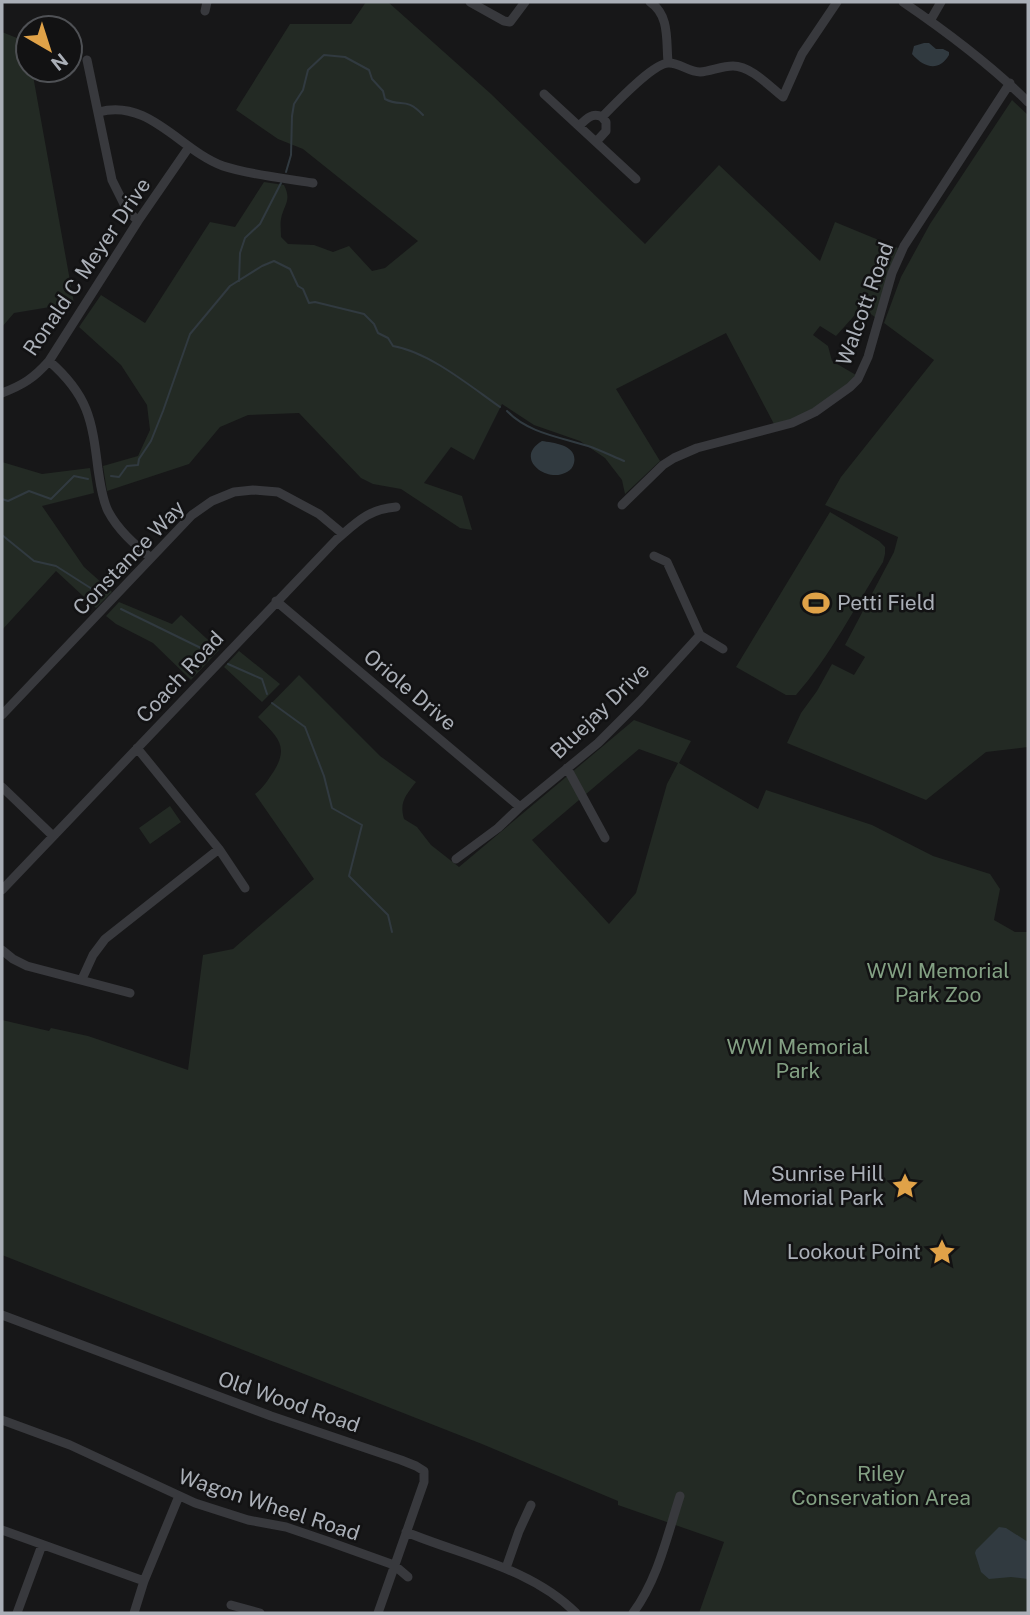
<svg xmlns="http://www.w3.org/2000/svg" width="1030" height="1615" viewBox="0 0 1030 1615" font-family="'Public Sans',sans-serif">
	<style>
		.green { fill: #232a24; fill-rule: evenodd }
		.water { fill: #313a40 }
		.lines { fill: none; stroke-linecap: round; stroke-linejoin: round }
		.stream { stroke: #313a40; stroke-width: 2 }
		.minor { stroke: #38393d; stroke-width: 9 }
		.labels { text-anchor: middle; stroke-width: 5; stroke-linejoin: round; paint-order: stroke }
		.street-label { font-size: 21px; fill: #aaafb7; stroke: #121213 }
		.poi-label { font-size: 21px; fill: #aaafb7; stroke: #121213; text-anchor: end }
		.park-label { font-size: 21px; fill: #83a083; stroke: #121213 }
	</style>
	<rect width="100%" height="100%" fill="#171718"/>
	<path class="green" d="M366,2h22l103,92 154,150 74,-79 101,96 15,-39 63,26 -22,70 -14,-11 -26,29 -16,-10 -7,9 15,11 4,15 24,14 -2,4 -38,28 -17,10 -25,7 -48,-91 -110,56 44,72 -35,33 -3,-14 -17,-22 -25,-17 -46,-16 -32,-21 -28,56 -23,-13 -27,36 38,13 10,34 -12,-2 -59,-39 -28,-5 -12,-6 -62,-65 -51,2 -28,12 -31,37 -82,27 -4,-25 35,-10 12,-26 -3,-25 -26,-40 -42,-38 22,-32 44,28 65,-101 25,5 29,-45 20,3c8,16 0,19 -3,34 -1,5 0,12 0,18l7,7 26,1 19,7 16,-6 23,25 13,-3 33,-27 -115,-92 -25,-10 -42,-29 54,-86h61z
		M2,32l25,10 1,28h4l42,233 -60,10 -12,14z
		M1012,100l16,15v632l-42,5 -60,48 -139,-57 14,-30 16,-22 15,-27 22,11 11,-18 -20,-12 49,-93 4,-15 -73,-32 16,-28 93,-117 -50,-37 17,-46 29,-53z
		M2,462l40,12 48,-6 4,25 -52,13 42,61 28,25 -16,16 -40,-37 -54,59z
		M830,512l49,29 6,6v7l-2,8c-26,42 -54,96 -87,133h-10l-50,-28z
		M119,602l53,22 9,-9 38,35 -28,30 -38,-37 -37,-19 -10,-8z
		M239,651l41,33 -18,18 -38,-35z
		M299,675l81,81 36,26c-10,13 -17,20 -12,37l13,8 14,18 28,22 175,-147 57,21 -12,22 79,46 8,-19 106,35 61,31 57,18 10,15 -6,31 21,12h13v681h-329l25,-71 -106,-37v-4l-136,-57 -480,-189v-235l47,11 2,-3 37,8 100,34 15,-115 30,-6 81,-70 -59,-85c8,-6 13,-14 19,-23 16,-26 2,-35 -16,-54zM639,749l39,14 -11,21 -31,109 -27,31 -77,-84z
		M170,806l11,16 -31,22 -11,-16z"/>
	<path class="water" d="M924,43h5l7,6h7l6,3v3c-10,17 -25,13 -37,-1l2,-8z
		M542,441c12,2 36,4 32,22 -1,4 -3,7 -7,9 -20,12 -54,-14 -25,-31z
		M999,1527l7,1 22,14v37l-17,-2 -22,2 -8,-7 -6,-19 1,-3z"/>
	<g class="lines">
		<path class="stream" d="M286,172l5,-17 1,-39 2,-12 9,-14 5,-20 16,-15 21,2 24,13 3,9 11,12 2,8c17,9 20,-3 38,16
			M239,281l1,-28 5,-15 15,-14 21,-41
			M507,411c21,22 53,26 81,35 12,4 24,10 36,15
			M111,476l8,1 8,-11 11,-1 1,-6 12,-18 12,-30 27,-77 40,-48 32,-20 12,-5 16,8 8,17 5,3 6,14 6,-1 49,12 10,10 4,9 10,5 5,8c36,6 77,40 107,61
			M2,499l6,2 21,-10 22,8 23,-23 14,3
			M2,535l32,26 22,5 47,30
			M121,609l90,44
			M228,664l34,15 5,15
			M272,703l33,24 19,49 8,32 30,17 -13,51 39,39 4,17"/>
		<path class="minor" d="M470,2l34,19 6,1 15,-20
			M650,2c20,13 16,39 18,60
			M903,2c44,30 87,62 125,100
			M205,11l2,-9
			M930,21l11,-19
			M87,60l25,120 15,30 11,11
			M544,94l92,85
			M99,112c50,-14 82,39 124,54 27,9 61,12 90,17
			M602,117c12,-12 52,-55 67,-54 11,0 20,9 31,9 11,-1 22,-6 33,-6 18,0 36,20 50,31l19,-43 35,-52
			M579,126c7,-7 13,-14 23,-9
			M596,142l10,-11v-9l-4,-5
			M49,361c39,34 43,58 49,108 2,13 4,30 10,42 10,19 26,33 43,47
			M2,393c21,-8 32,-15 47,-32l89,-140 51,-74
			M622,505l41,-40 11,-7 23,-10 95,-25 23,-11 35,-25 8,-8 10,-22 24,-84 12,-27 106,-163
			M654,556l13,6 33,73 23,14
			M276,601l244,206
			M2,715l190,-200 20,-14 22,-9 19,-2 25,2 41,22 24,20
			M137,748l82,101 26,39
			M567,768l38,70
			M2,787l51,49
			M456,859l42,-31 22,-21 78,-64 42,-42 60,-66
			M2,890l334,-350c20,-17 32,-31 60,-33
			M2,950l11,9 14,7 103,27
			M82,979l11,-24 12,-16 114,-90
			M2,1315l269,101 130,44 15,6 8,5v11l-46,131
			M2,1420l68,25 125,58 53,17 38,7 41,14 67,24 14,12
			M2,1530l142,51
			M406,1532c58,24 125,36 170,81
			M506,1568l13,-37 12,-26
			M231,1605l29,8
			M17,1613l25,-68
			M134,1613l10,-32 35,-85
			M633,1613c25,-34 34,-77 47,-117"/>
	</g>
	<defs>
		<symbol id="stadium-bare" viewBox="-9 -9 18 18"><path d="M0-5a6.5 5 0 1 0 0 10a6.5 5 0 1 0 0-10ZM-3.5-1.8h7v3.6h-7Z" fill="#e0a248" stroke="#121213" stroke-width="2.5" paint-order="stroke"/></symbol>
		<symbol id="sight-bare" viewBox="-9 -9 18 18"><path d="M0-6L1.8-2.2L6-1.7L2.9 1.2L3.7 5.4L0 3.3L-3.7 5.4L-2.9 1.2L-6-1.7L-1.8-2.2Z" fill="#e0a248" stroke="#121213" stroke-width="2.5" paint-order="stroke"/></symbol>
	</defs>
	<g fill-rule="evenodd">
		<use href="#stadium-bare" x="797" y="584" width="38" height="38"/>
		<use href="#sight-bare" x="886" y="1167" width="38" height="38"/>
		<use href="#sight-bare" x="923" y="1233" width="38" height="38"/>
	</g>
	<g class="labels">
		<g class="street-label">
			<text transform="translate(87 267) rotate(-56)" y="7">Ronald C Meyer Drive</text>
			<text transform="translate(865 304) rotate(-70)" y="7">Walcott Road</text>
			<text transform="translate(129 558) rotate(-46)" y="7">Constance Way</text>
			<text transform="translate(180 677) rotate(-47)" y="7">Coach Road</text>
			<text transform="translate(410 690) rotate(40)" y="7">Oriole Drive</text>
			<text transform="translate(600 711) rotate(-44)" y="7">Bluejay Drive</text>
			<text transform="translate(289 1402) rotate(19)" y="7">Old Wood Road</text>
			<text transform="translate(269 1505) rotate(18)" y="7">Wagon Wheel Road</text>
		</g>
		<g class="poi-label">
			<text x="837" y="610" text-anchor="start">Petti Field</text>
			<text x="884" y="1181">Sunrise Hill<tspan x="884" dy="24">Memorial Park</tspan></text>
			<text x="921" y="1259">Lookout Point</text>
		</g>
		<g class="park-label">
			<text x="938" y="978">WWI Memorial<tspan x="938" dy="24">Park Zoo</tspan></text>
			<text x="798" y="1054">WWI Memorial<tspan x="798" dy="24">Park</tspan></text>
			<text x="881" y="1481">Riley<tspan x="881" dy="24">Conservation Area</tspan></text>
		</g>
	</g>
	<rect width="1030" height="1615" fill="none" stroke="#aaafb7" stroke-width="7"/>
	<g transform="translate(49 49) rotate(141)"><circle r="33" fill="#121213" stroke="#4f5155" stroke-width="2"/>
	<path d="M0-5L12 26L0 18L-12 26Z" fill="#e0a248"/>
	<text y="-10" font-size="19" font-weight="bold" text-anchor="middle" fill="#aaafb7">N</text>
	</g>
</svg>
